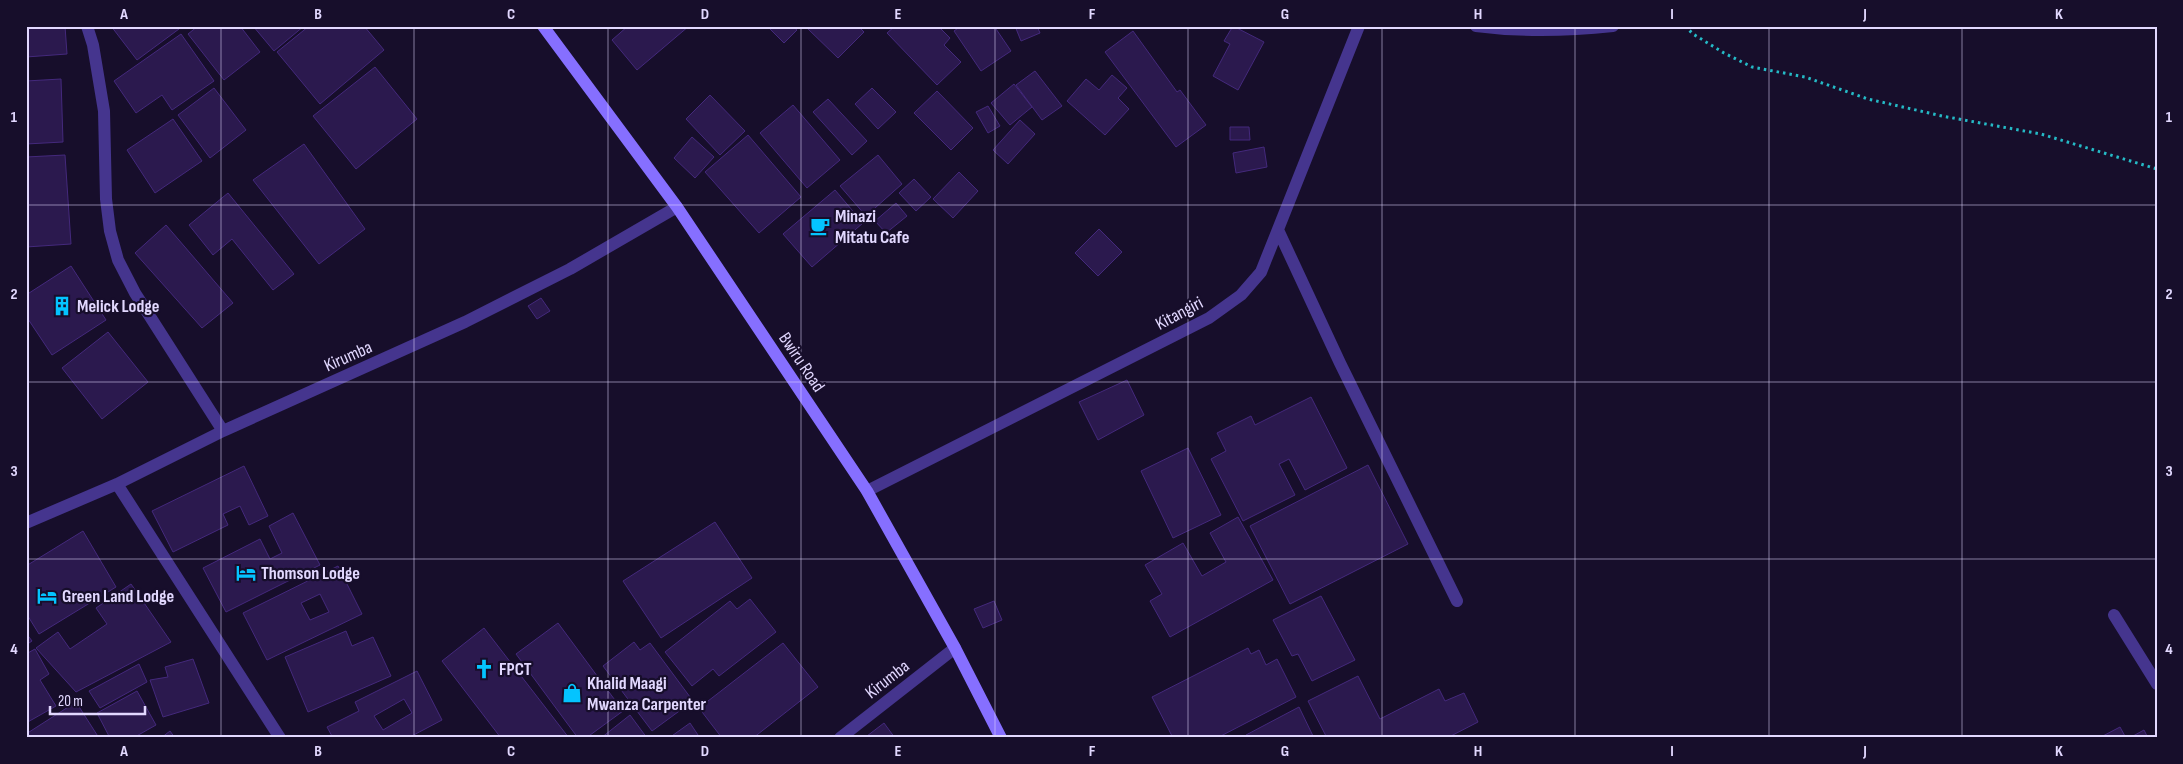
<svg xmlns="http://www.w3.org/2000/svg" width="2183" height="764" viewBox="0 0 2183 764" font-family="'Sofia Sans Condensed',sans-serif">
	<style>
		.building { fill: #2b194e; stroke: #44297c; fill-rule: evenodd }
		.lines { fill: none; stroke-linecap: round; stroke-linejoin: round }
		.path { stroke: #25bac6; stroke-width: 3; stroke-dasharray: 2.5 4; stroke-linecap: butt }
		.service { stroke: #45358e; stroke-width: 12 }
		.minor { stroke: #45358e; stroke-width: 12 }
		.secondary { stroke: #866fff; stroke-width: 12 }
		.grid { fill: none; stroke: #e2d8ff; stroke-width: 1; stroke-opacity: 0.55 }
		.labels { text-anchor: middle; stroke-width: 4.5; stroke-linejoin: round; paint-order: stroke }
		.poi-label { font-size: 18px; font-weight: bold; fill: #e2d8ff; stroke: #170e2b; text-anchor: start }
		.street-label { font-size: 18px; fill: #e2d8ff; stroke: #170e2b }
		.neatline { fill: none; stroke: #e2d8ff; stroke-width: 2 }
		.grid-label { font-size: 16px; text-anchor: middle; font-weight: bold; fill: #e2d8ff }
	</style>
	<rect width="100%" height="100%" fill="#170e2b"/>
	<path class="building" d="M26,26h39l2,28 -41,3z
		M111,26h66l2,3 -42,31z
		M198,26h42l20,26 -36,28 -36,-46z
		M253,26h51l-30,25z
		M309,26h55l20,24 -64,54 -43,-52z
		M628,26h61l-52,44 -25,-30z
		M767,26h25l5,4 -13,13z
		M809,26h49l6,6 -26,26 -31,-30z
		M895,26h43l12,12 -6,7 17,17 -24,23 -50,-52z
		M961,26h33l17,25 -30,20 -27,-40z
		M1015,26h22l3,7 -19,8z
		M1233,26l31,16 -26,48 -25,-14 17,-32 -6,-3z
		M1133,31l44,61 3,-2 26,35 -30,22 -71,-95z
		M181,34l33,47 -42,29 -10,-15 -26,18 -22,-32z
		M375,67l42,52 -61,50 -43,-53z
		M1035,71l27,35 -20,14 -26,-35z
		M1112,75l15,13 -9,10 11,11 -24,26 -38,-34 19,-22 13,11z
		M61,79l2,63 -37,2v-63z
		M1014,84l18,23 -22,18 -19,-22z
		M214,88l32,42 -36,28 -32,-43z
		M872,88l24,24 -18,17 -23,-25z
		M937,91l36,37 -22,22 -37,-37z
		M710,95l35,36 -25,24 -34,-36z
		M828,99l39,42 -15,14 -39,-43z
		M793,105l47,55 -33,28 -47,-55z
		M988,106l12,20 -12,7 -12,-21z
		M173,119l29,42 -47,32 -28,-43z
		M1020,120l15,14 -27,30 -15,-14z
		M1230,127h19l1,13h-20z
		M748,135l53,62 -42,36 -54,-61z
		M692,137l22,20 -19,21 -21,-20z
		M304,144l61,85 -46,35 -66,-84z
		M1264,147l3,20 -31,6 -3,-20z
		M65,155l6,89 -45,3v-90z
		M878,155l24,29 -36,32 -26,-30z
		M959,172l19,19 -25,27 -20,-19z
		M914,179l17,18 -15,14 -17,-18z
		M835,190l28,33 -51,44 -29,-33z
		M228,193l66,81 -21,16 -41,-51 -19,16 -24,-30z
		M896,203l11,13 -21,17 -11,-12z
		M166,225l67,78 -31,25 -67,-75z
		M1099,229l23,23 -24,24 -23,-23z
		M71,266l35,54 -54,35 -26,-39v-21z
		M541,298l9,13 -13,8 -9,-13z
		M108,332l40,50 -46,37 -40,-51z
		M1127,380l17,35 -46,25 -19,-38z
		M1311,397l36,71 -42,22 -16,-31 -10,5 16,31 -52,26 -32,-62 15,-8 -9,-18 34,-17 4,9z
		M1188,448l33,67 -48,23 -32,-67z
		M1368,465l40,79 -118,60 -40,-78z
		M244,466l24,50 -19,9 -9,-19 -17,8 5,11 -55,27 -21,-41z
		M293,513l27,52 -94,47 -23,-44 57,-29 10,20 12,-6 -13,-27z
		M1238,517l35,63 -103,57 -20,-36 12,-7 -17,-29 38,-22 19,33 24,-14 -16,-29z
		M715,522l37,56 -91,60 -38,-57z
		M83,531l33,56 -77,47 -13,-21v-47z
		M338,566l24,48 -95,46 -24,-47zM320,594l9,18 -19,8 -9,-17z
		M131,584l40,58 -95,50 -40,-44 22,-16 12,17 37,-25 -11,-16z
		M1321,596l34,64 -43,21 -14,-27 -6,2 -19,-36z
		M750,599l26,33 -57,44 -6,-7 -21,17 -27,-34 65,-51 7,8z
		M994,601l8,19 -19,8 -9,-19z
		M558,623l65,88 -37,27h-8l-62,-84z
		M484,628l85,110h-68l-59,-77z
		M346,631l6,15 21,-9 18,39 -83,36 -23,-55z
		M26,633l6,8 -6,4z
		M634,642l6,8 10,-7 43,58 -41,30 -49,-65z
		M783,643l35,44 -65,51h-31l-23,-30z
		M1248,648l3,6 8,-4 7,15 11,-6 19,38 -79,41h-44l-21,-41z
		M35,649l14,25 -9,6 16,26 -30,17v-69z
		M193,659l16,44 -46,14 -13,-37 18,-3 -3,-10z
		M139,664l8,18 -47,26 -11,-17z
		M417,671l25,49 -34,18h-75l-6,-11 32,-16 -4,-9zM404,699l8,14 -29,17 -9,-14z
		M1358,676l22,43 59,-30 6,12 19,-8 14,29 -31,16h-120l-19,-37z
		M137,691l19,34 -23,13h-23l-13,-25z
		M76,702l23,36h-73v-4z
		M1299,707l15,31h-67l-1,-3z
		M630,715l17,23h-46z
		M690,723l10,15h-31z
		M884,723l11,15h-27l-1,-2z
		M2120,727l6,11h-27z
		M2144,730l4,8h-19l4,-2z
		M170,731l5,7h-14z"/>
	<g class="lines">
		<path class="path" d="M1685,26l8,8 31,19 28,14 53,10 63,22 74,17 99,18 116,35"/>
		<path class="service" d="M1476,26c46,6 91,5 137,0"/>
		<path class="minor" d="M87,26l6,19 11,66 2,88 4,32 8,29 17,33 88,138
			M1279,232l61,131 117,238
			M117,484l163,254
			M867,491l342,-173 32,-23 20,-23 98,-246
			M26,523l91,-39 106,-53 242,-109 105,-53 107,-62
			M2114,615l43,69
			M840,738l115,-90"/>
		<path class="secondary" d="M543,26l134,181 190,284 88,157 46,90"/>
	</g>
	<path class="grid" d="M221,26v712M414,26v712M608,26v712M801,26v712M995,26v712M1188,26v712M1382,26v712M1575,26v712M1769,26v712M1962,26v712M26,205h2131M26,382h2131M26,559h2131"/>
	<defs>
		<symbol id="cafe-bare" viewBox="-9 -9 18 18"><path d="M-5.5-4.5H6V0H3Q3 3.5 0 3.5H-2.5Q-5.5 3.5-5.5 0ZM3-3.2v2h1.7v-2ZM-6 4.5H4V6H-6Z" fill="#04c4ff" stroke="#170e2b" stroke-width="2.5" paint-order="stroke"/></symbol>
		<symbol id="building-bare" viewBox="-9 -9 18 18"><path d="M-4-6H4V6H1V3H-1V6H-4ZM-2.5-4.3h1.7v1.8h-1.7ZM.8-4.3h1.7v1.8H.8ZM-2.5-1h1.7V.8h-1.7ZM.8-1h1.7V.8H.8Z" fill="#04c4ff" stroke="#170e2b" stroke-width="2.5" paint-order="stroke"/></symbol>
		<symbol id="hotel-bare" viewBox="-9 -9 18 18"><path d="M-6-4.5h1.5V1H6V5H4.5V3h-9V5H-6ZM-4 0a1.8 1.8 0 1 1 3.6 0ZM.5 0V-2.5h3Q6-2.5 6 0Z" fill="#04c4ff" stroke="#170e2b" stroke-width="2.5" paint-order="stroke"/></symbol>
		<symbol id="church-bare" viewBox="-9 -9 18 18"><path d="M-1.2-6h2.4v3.5h3.3v2.4h-3.3V6h-2.4V-.1h-3.3v-2.4h3.3Z" fill="#04c4ff" stroke="#170e2b" stroke-width="2.5" paint-order="stroke"/></symbol>
		<symbol id="shop-bare" viewBox="-9 -9 18 18"><path d="M-5-2.5h2.3a2.7 3.5 0 0 1 5.4 0H5L5.5 6h-11ZM-1.5-2.5h3a1.5 2.3 0 0 0-3 0Z" fill="#04c4ff" stroke="#170e2b" stroke-width="2.5" paint-order="stroke"/></symbol>
	</defs>
	<g fill-rule="evenodd">
		<use href="#cafe-bare" x="806" y="212" width="28" height="28"/>
		<use href="#building-bare" x="48" y="292" width="28" height="28"/>
		<use href="#hotel-bare" x="232" y="559" width="28" height="28"/>
		<use href="#hotel-bare" x="33" y="582" width="28" height="28"/>
		<use href="#church-bare" x="470" y="655" width="28" height="28"/>
		<use href="#shop-bare" x="558" y="679" width="28" height="28"/>
	</g>
	<g class="labels">
		<g class="poi-label">
			<text x="835" y="222">Minazi<tspan x="835" dy="21">Mitatu Cafe</tspan></text>
			<text x="77" y="312">Melick Lodge</text>
			<text x="261" y="579">Thomson Lodge</text>
			<text x="62" y="602">Green Land Lodge</text>
			<text x="499" y="675">FPCT</text>
			<text x="587" y="689">Khalid Maagi<tspan x="587" dy="21">Mwanza Carpenter</tspan></text>
		</g>
		<g class="street-label">
			<text transform="translate(1179 313) rotate(-28)" y="6">Kitangiri</text>
			<text transform="translate(348 356) rotate(-24)" y="6">Kirumba</text>
			<text transform="translate(802 362) rotate(56)" y="6">Bwiru Road</text>
			<text transform="translate(887 679) rotate(-38)" y="6">Kirumba</text>
		</g>
	</g>
	<rect width="2183" height="764" fill="none" stroke="#170e2b" stroke-width="55"/>
	<path d="M50 706v8h95v-8" fill="none" stroke="#e2d8ff" stroke-width="2.5"/>
	<text x="58" y="706" font-size="15" fill="#e2d8ff" stroke="#170e2b" stroke-width="4" paint-order="stroke">20 m</text>
	<rect x="28" y="28" width="2128" height="708" class="neatline"/>
	<g class="grid-label">
		<text x="124" y="19">A</text>
		<text x="318" y="19">B</text>
		<text x="511" y="19">C</text>
		<text x="705" y="19">D</text>
		<text x="898" y="19">E</text>
		<text x="1092" y="19">F</text>
		<text x="1285" y="19">G</text>
		<text x="1478" y="19">H</text>
		<text x="1672" y="19">I</text>
		<text x="1865" y="19">J</text>
		<text x="2059" y="19">K</text>
		<text x="14" y="122">1</text>
		<text x="2169" y="122">1</text>
		<text x="14" y="299">2</text>
		<text x="2169" y="299">2</text>
		<text x="14" y="476">3</text>
		<text x="2169" y="476">3</text>
		<text x="14" y="654">4</text>
		<text x="2169" y="654">4</text>
		<text x="124" y="756">A</text>
		<text x="318" y="756">B</text>
		<text x="511" y="756">C</text>
		<text x="705" y="756">D</text>
		<text x="898" y="756">E</text>
		<text x="1092" y="756">F</text>
		<text x="1285" y="756">G</text>
		<text x="1478" y="756">H</text>
		<text x="1672" y="756">I</text>
		<text x="1865" y="756">J</text>
		<text x="2059" y="756">K</text>
	</g>
</svg>
